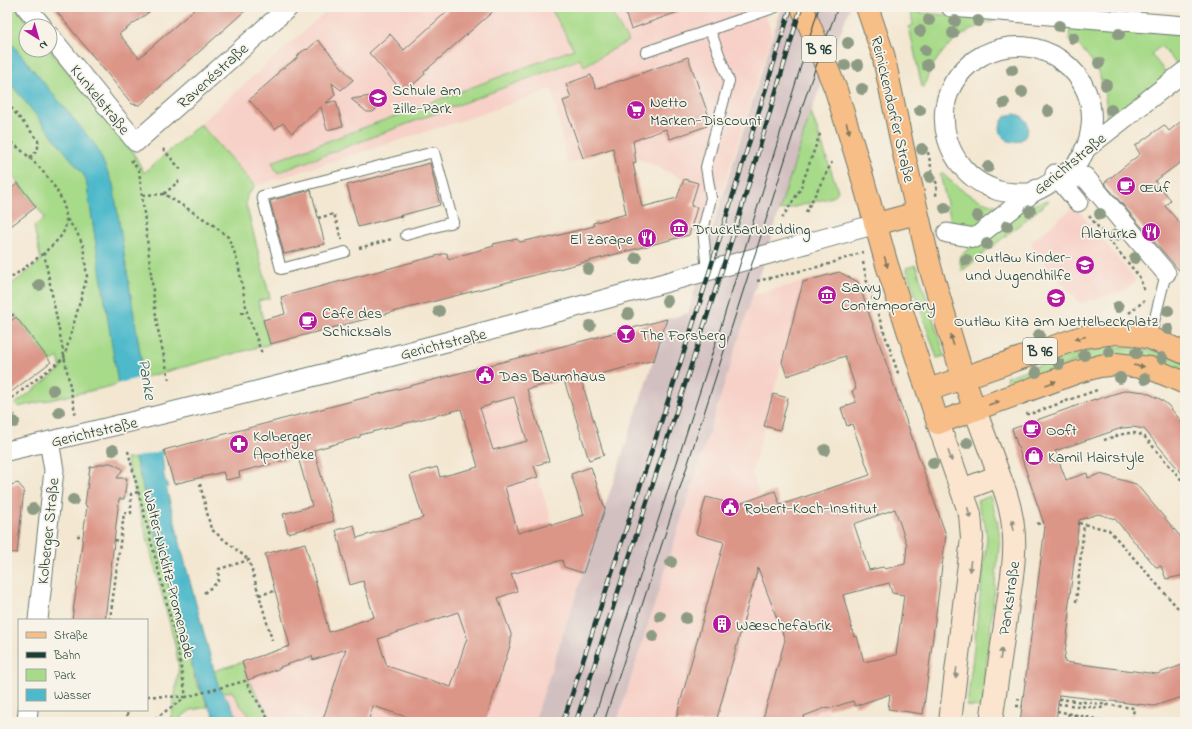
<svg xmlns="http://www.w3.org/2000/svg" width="1192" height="729" viewBox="0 0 1192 729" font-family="'Indie Flower',sans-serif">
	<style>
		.built { fill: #f7d1c8 }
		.industrial { fill: #d2bfc0 }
		.green { fill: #a7da89; stroke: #638c5e }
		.water { fill: #4eb9cb; stroke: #367b80 }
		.pier { fill: #f3e7d1 }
		.building { fill: #dc9688; fill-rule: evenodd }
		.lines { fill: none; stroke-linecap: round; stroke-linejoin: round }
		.lane-casing { stroke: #69786b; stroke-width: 12 }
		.street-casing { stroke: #69786b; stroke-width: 21 }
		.secondary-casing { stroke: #69786b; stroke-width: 24 }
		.primary-casing { stroke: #69786b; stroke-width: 24 }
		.path { stroke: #69786b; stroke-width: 2.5; stroke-dasharray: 3 3; stroke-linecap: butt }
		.lane { stroke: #fff; stroke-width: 10 }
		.street { stroke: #fff; stroke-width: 19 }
		.secondary { stroke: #fce5cf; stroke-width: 22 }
		.primary { stroke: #f7be88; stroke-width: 22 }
		.tram { stroke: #1f3d34; stroke-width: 1 }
		.rail-casing { stroke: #1f3d34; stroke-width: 4.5 }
		.rail { stroke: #f7f3e8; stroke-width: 3; stroke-dasharray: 9; stroke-linecap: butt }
		.tree { fill: #8d9b84 }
		.oneway { fill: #80775a }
		.oneway2 { fill: #8e9182 }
		.labels { text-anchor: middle; stroke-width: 3.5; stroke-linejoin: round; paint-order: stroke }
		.shield { fill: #f7f3e8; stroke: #60746a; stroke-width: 1 }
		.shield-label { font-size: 15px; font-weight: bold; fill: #1f3d34 }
		.street-label { font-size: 16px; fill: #1f3d34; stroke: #f7f3e8 }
		.poi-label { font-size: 16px; fill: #1f3d34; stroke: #f7f3e8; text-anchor: start }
		.water-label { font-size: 17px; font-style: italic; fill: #2b5c5a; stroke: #f7f3e8 }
	</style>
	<rect width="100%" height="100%" fill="#f7f3e8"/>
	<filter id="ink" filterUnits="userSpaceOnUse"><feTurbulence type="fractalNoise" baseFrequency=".025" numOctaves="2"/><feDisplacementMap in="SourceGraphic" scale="8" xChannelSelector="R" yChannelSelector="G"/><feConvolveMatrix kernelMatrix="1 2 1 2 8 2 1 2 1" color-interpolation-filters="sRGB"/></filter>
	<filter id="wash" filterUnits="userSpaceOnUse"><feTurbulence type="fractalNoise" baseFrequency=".012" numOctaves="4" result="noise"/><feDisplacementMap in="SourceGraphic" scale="16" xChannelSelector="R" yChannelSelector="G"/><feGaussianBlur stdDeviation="0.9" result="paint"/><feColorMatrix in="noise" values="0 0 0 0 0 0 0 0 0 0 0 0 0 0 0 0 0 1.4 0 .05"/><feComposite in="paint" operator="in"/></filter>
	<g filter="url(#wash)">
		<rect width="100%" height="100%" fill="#f3e7d1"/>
		<path class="built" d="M331,7h292l8,22 62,-22h70l9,27 -62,195 -20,6 -3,-14 11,-38 -14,-4 -49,-22 -19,3 -3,-12 -46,16 -15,-75 -73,26 -224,71 -55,-62z
			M1075,206l61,75 -12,10 -43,12 -3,-1 -45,-52 -2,-8z
			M803,282l-51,191 76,236 2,13h-213l136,-427z
			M504,361l7,27 50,165 32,-10 -59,179h-288l-9,-7 -16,-24 -6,-20 295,-100 -59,-196z"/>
		<path class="industrial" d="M782,7h68l-39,105 -194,610h-83l133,-403 21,-6 29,-99z"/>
		<path class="green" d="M7,7h9l15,19h-5v24h24l81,98 13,25 56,-49 55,62 -8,9 -1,9 24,94 -12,3 12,43 -158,42 -94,21 -3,-3 46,-35 -3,-12 -7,5 -38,-50 -6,4v-28l34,-27 -7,-35 11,-8 -35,-46 -3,2z
			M550,7h58l20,34 -44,25 -4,-7 -303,114 -5,-11 302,-113z
			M911,12l82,7v3c-32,7 -60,32 -69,65h-2l-13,-60 4,-2z
			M1070,24l115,10v28l-6,5 -18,-21 -10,8 17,21 -62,50c2,-32 -4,-57 -28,-80l-1,1 -8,-6z
			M811,112l27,79 -3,4 -6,3 -50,13z
			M942,173c18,18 38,31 64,34l-33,26 -8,-9 -11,10 -14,-60z
			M1048,200l1,1 -87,70 -3,-14 64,-52h9z
			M916,265l29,91 -8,2 -31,-90z
			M1121,347l33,4 31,11v10l-111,-10 -66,23 -2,-8c38,-13 74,-29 115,-30z
			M135,458l47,178 2,-3 11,47 5,10 10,-3 -5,-13 37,-12 6,18 26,42h-19l-14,-16 -9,-15 -28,6 4,10 -17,3 -10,7v5h-10l8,-55 -5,-27 -48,-181z
			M990,496l7,24 3,18 -18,169 -15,-1 20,-168 -2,-14 -8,-23z"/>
		<path class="water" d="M7,38l89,108 17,38 31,193 18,73 2,27 4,10h-2l20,80 32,118 19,30 9,7h-28l-9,-15 -14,-31 -60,-218 -17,-74 -32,-204 -3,-6 -76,-95z
			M1000 128a14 14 0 1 1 28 0a14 14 0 1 1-28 0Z"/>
		<path class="pier" d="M146,376l18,74 -31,8 -17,-74z"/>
		<g id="blocks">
			<path class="building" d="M53,7h103l-37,27 20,24 58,-51h52l-109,98 -8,-1z
				M452,7h46l-74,65 1,2 -21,19 -35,-40 21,-19 14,16z
				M623,7h63v2l-55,20z
				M318,40l35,40 -12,10 -9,-7 3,12 -9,8 10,-2 7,25 -16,4 -6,-23 -29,26 -9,-10 -8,6 -26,-29 26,-23 4,-6 17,-12 4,-6 6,-4 1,1z
				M688,57l20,57 -1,12 -37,13 -4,-10 -33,12 3,21 -3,1 9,44 35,-9 7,-19 14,4 -7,23 6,1 -8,28 -419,109 -7,-24 22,-6 -4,-17 166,-44 1,6 46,-13 -1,-2 24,-5 3,3 23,-5 1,2 50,-13 -1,-3 33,-9 -13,-66 -30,10 -20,-57 8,-3 -5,-14 25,-9 5,14z
				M378,95v12l-5,5h-6l-16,-13z
				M1185,118v41l-30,22 16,19 -6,6 20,23v48l-81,-94 36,-29 -5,-8 29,-21 5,6z
				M430,163l10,42 -82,22 -11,-42z
				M18,183l18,24 -29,22v-37z
				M311,190l14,54 -41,10 -14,-53z
				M839,272l19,10 88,253 -23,179 -35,-5 2,-15 -35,12 -2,-5 -25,8v-2l-24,9 -2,6h-40l23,-82 -27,-72 -42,154h-41l49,-180 -28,-8 10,-37 31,8 38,-14 5,14 90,-30 -18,-51 -5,2 -6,-18 15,-6 -4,-11 4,-2 -11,-33 -58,20 -5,-14 21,-80zM895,509l12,36 -2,19 -20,5 -2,-2 -14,3 -15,-46zM889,583l3,10 12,2 -8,60 -32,7 -7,-26 -3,1 -11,-42z
				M16,317l35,45 -44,33v-71z
				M667,319l-13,41 -73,19 23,76 -15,5 -25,-80 -37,9 22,72 -15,5 4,11 -33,10 13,46 34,-10v2l32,-10 -13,-41 20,-7 14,42 -22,64 -19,-6 -2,-7 -51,14 6,17 -19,7 13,36v9l-26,79h-63l-49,-16 -5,16h-46l24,-73 -33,11 -1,-4 -32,11 1,1 -33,12 -6,-18 48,-16 -25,-92 40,-11 24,89 45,-15 -11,-36 -13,4 -14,-55 18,-5 3,13 66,-20 -13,-43 27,-8 3,10 38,-10 -17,-58 -101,26v2l-46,13 20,71 -46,12 -5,-19 29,-8 -14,-49 -59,15 1,5 -14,3 -3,-8 -49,12 -10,-34zM514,397l13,44 -34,9 -13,-42 10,-3 1,-2zM458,612l9,26 -16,49 -64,-21 -9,-27z
				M1128,390l17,2 15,7 8,6 17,21v51l-41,-48 -11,-2 -11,1 -67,23 11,29 21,-7 1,5 12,-4 36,10 49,58v33l-19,4 -5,-13 -5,1 -41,-48 -17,-5 -19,6 -11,91 2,1 -6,50 93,12 28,-10v32l-31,10 -95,-11 -3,27h-36l25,-195 -33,-98 83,-30v1l25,-8z
				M773,394l15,4 -8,32 -16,-4z
				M108,463h3l12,6 -6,9h10l-3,21h-5l-14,121h-33l15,-114 -2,-1 5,-38z
				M18,483l6,7 -7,63 -10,-1v-66z"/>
		</g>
	</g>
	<g filter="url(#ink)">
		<use href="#blocks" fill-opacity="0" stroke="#69786b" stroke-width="1"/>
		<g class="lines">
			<defs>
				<path id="lane" d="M646,52l64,-22
					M345,252l-64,17 -19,-73 172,-44 19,70 -47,13
					M707,271l-4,-41 8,-32 -5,-31 23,-86 -19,-51 66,-23
					M1150,338l16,-65"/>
				<path id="street" d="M26,7l16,19
					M951,7l234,19
					M50,36l86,106 153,-135
					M1084,150l101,-79
					M1055,174l23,28
					M1059,179c6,-5 13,-10 18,-16 7,-7 11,-20 13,-30 12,-61 -52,-106 -107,-78 -9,5 -18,12 -25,21 -28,37 -11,93 31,111 4,1 8,4 11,4 7,2 27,3 33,1 9,-3 16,-9 25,-13 7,-2 18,-2 27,-2l81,96
					M947,233l28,5 62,-49
					M7,451c292,-67 581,-146 869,-227
					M38,620l16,-150 -5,-29
					M27,722l1,-12"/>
				<path id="secondary" d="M975,410l31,84c9,29 10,51 6,82l-21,146
					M938,423l32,91 2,24 -22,184
					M962,490l37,-14"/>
				<path id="primary" d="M802,7l34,83 22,72 29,103 51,158 140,-51 22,-6 16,-2 34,4 35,15
					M867,7l16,47 24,114 23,99 33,110 12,33
					M876,224l41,-11
					M928,390l154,-53 34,-4 16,1 18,4 35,15"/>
			</defs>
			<use href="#lane" class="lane-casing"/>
			<use href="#street" class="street-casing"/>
			<use href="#secondary" class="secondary-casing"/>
			<use href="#primary" class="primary-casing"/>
			<path class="path" d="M7,103l31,37c1,9 -1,12 -8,17
				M7,139c23,16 72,62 56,94 -4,7 -13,14 -19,20l32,164
				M7,145l4,-3
				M925,147l3,5 5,24 4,8 -1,12
				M163,149l19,22
				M131,160l8,10 18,155 12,54
				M164,194l15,-13
				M143,195l21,-1 48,30 16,13 5,11 5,15 9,49 15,42
				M806,212l26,-50
				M400,215l2,6
				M1089,216l50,60 6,16
				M318,218l16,-4 8,26
				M782,218l18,-28 21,-59
				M359,248l33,-9
				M863,262l4,20 32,94
				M7,281l37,-28
				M757,281l69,-16 37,-13
				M241,313l6,-1
				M1129,313l15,-12
				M7,320l7,-6
				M7,402l57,-44 23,-81 -4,-32 -7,-14 -10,-13
				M7,405l8,10
				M1026,414h4l67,-24
				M1104,440c13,-4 27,-11 40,-4l41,48
				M128,451l48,188 10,58 59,-16 25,41
				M200,484l11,45 38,31
				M1079,523l30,7 69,78
				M1037,524l7,-2
				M77,536h5
				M114,540l6,1
				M204,593l14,-11 1,-13 30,-9 23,80
				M259,595l16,-4
				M1076,602l8,-77
				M110,620l14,-107h7v-19l7,-2
				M147,696l38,1
				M1017,699l6,1
				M1059,699l75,9 -2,14
				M1058,704l43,4 6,-3
				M1016,706h7
				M1057,711l54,11
				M1074,714l4,8
				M126,722l2,-12
				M150,722l36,-25
				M1067,722l2,-9"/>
			<use href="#lane" class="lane"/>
			<use href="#street" class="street"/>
			<use href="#secondary" class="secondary"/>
			<use href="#primary" class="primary"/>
			<path class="tram" d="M593,722l129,-399 97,-316
				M604,722c48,-147 96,-295 143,-443 30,-91 56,-183 91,-272"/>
			<defs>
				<path id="rail" d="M563,722l133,-407 95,-308
					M576,722l163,-505 62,-210"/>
			</defs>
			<use href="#rail" class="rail-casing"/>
			<use href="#rail" class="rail"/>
		</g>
		<g class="tree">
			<circle cx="929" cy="20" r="6"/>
			<circle cx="955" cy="21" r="6"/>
			<circle cx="978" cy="21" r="6"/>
			<circle cx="1059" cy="26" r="6"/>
			<circle cx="920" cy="31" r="6"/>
			<circle cx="953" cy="33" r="6"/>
			<circle cx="1119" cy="34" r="6"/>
			<circle cx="1073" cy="38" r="6"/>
			<circle cx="848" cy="43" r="6"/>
			<circle cx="925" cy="50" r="6"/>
			<circle cx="1099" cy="63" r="6"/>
			<circle cx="845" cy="65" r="6"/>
			<circle cx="858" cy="65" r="6"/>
			<circle cx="927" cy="65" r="6"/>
			<circle cx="1012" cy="70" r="6"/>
			<circle cx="1106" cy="85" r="6"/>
			<circle cx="862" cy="89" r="6"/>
			<circle cx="1022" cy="92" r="6"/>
			<circle cx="1004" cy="103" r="6"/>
			<circle cx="920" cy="110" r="6"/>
			<circle cx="1111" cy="110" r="6"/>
			<circle cx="1048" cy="111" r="6"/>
			<circle cx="922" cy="149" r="6"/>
			<circle cx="988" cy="167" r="6"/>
			<circle cx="930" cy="177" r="6"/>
			<circle cx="945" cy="208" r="6"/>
			<circle cx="1030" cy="211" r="6"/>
			<circle cx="1100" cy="214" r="6"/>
			<circle cx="977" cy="216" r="6"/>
			<circle cx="1007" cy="226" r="6"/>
			<circle cx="1116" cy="235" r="6"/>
			<circle cx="987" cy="244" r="6"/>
			<circle cx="636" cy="258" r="6"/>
			<circle cx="1135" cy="258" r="6"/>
			<circle cx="966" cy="260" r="6"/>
			<circle cx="588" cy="269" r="6"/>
			<circle cx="39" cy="285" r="6"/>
			<circle cx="667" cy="301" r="6"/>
			<circle cx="1118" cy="307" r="6"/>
			<circle cx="439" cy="311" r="6"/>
			<circle cx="1168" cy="311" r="6"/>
			<circle cx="628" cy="314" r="6"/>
			<circle cx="590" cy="326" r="6"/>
			<circle cx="1168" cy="329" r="6"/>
			<circle cx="1039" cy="335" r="6"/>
			<circle cx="1109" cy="352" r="6"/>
			<circle cx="1136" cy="353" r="6"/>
			<circle cx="1084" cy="355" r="6"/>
			<circle cx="1162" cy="358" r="6"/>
			<circle cx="1059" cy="364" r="6"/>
			<circle cx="1036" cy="372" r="6"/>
			<circle cx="1120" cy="378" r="6"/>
			<circle cx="1145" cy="379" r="6"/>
			<circle cx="53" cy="390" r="6"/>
			<circle cx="59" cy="412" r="6"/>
			<circle cx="14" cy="422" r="6"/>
			<circle cx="967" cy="443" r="6"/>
			<circle cx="113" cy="450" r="6"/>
			<circle cx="825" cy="450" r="6"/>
			<circle cx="933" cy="463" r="6"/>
			<circle cx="73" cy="500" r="6"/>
			<circle cx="33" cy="509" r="6"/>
			<circle cx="671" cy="562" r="6"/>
			<circle cx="660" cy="616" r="6"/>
			<circle cx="686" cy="618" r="6"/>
			<circle cx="653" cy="636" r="6"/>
		</g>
		<defs><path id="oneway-solid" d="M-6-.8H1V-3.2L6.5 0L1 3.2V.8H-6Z"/></defs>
		<g class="oneway">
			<use href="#oneway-solid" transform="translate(848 128) rotate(73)"/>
			<use href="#oneway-solid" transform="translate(886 262) rotate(74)"/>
			<use href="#oneway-solid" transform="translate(1080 338) rotate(166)"/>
			<use href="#oneway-solid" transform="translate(952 340) rotate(-107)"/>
			<use href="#oneway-solid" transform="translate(1139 366) rotate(7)"/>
			<use href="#oneway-solid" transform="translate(1051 383) rotate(-20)"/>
			<use href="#oneway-solid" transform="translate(994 403) rotate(-19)"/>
		</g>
		<g class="oneway2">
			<use href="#oneway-solid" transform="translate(950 456) rotate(71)"/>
			<use href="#oneway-solid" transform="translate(969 513) rotate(77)"/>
			<use href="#oneway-solid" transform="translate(1013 525) rotate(-99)"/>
			<use href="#oneway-solid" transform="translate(970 566) rotate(97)"/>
			<use href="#oneway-solid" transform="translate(1001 654) rotate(-82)"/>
			<use href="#oneway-solid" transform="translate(956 673) rotate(97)"/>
		</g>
	</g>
	<defs>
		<symbol id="school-disc" viewBox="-11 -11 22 22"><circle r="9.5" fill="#b5179e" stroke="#f7f3e8"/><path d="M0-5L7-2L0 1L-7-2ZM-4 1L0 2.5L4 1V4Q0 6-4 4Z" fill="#fff"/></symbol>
		<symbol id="supermarket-disc" viewBox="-11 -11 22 22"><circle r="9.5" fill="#b5179e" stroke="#f7f3e8"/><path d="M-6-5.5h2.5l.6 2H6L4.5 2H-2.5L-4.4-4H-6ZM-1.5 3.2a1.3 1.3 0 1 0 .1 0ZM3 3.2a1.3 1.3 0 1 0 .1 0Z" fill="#fff"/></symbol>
		<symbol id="cafe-disc" viewBox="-11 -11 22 22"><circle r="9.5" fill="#b5179e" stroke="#f7f3e8"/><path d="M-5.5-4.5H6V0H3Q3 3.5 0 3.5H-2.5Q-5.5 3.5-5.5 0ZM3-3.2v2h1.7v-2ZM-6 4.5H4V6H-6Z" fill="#fff"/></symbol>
		<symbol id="museum-disc" viewBox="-11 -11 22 22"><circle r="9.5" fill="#b5179e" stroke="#f7f3e8"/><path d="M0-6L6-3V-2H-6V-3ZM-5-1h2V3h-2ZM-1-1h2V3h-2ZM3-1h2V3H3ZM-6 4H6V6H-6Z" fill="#fff"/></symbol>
		<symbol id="restaurant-disc" viewBox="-11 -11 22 22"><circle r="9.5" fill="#b5179e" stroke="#f7f3e8"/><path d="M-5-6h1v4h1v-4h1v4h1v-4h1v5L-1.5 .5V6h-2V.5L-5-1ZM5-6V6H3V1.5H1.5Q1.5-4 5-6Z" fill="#fff"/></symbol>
		<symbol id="bar-disc" viewBox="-11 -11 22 22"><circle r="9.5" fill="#b5179e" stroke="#f7f3e8"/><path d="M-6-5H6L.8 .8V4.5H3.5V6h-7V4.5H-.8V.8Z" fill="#fff"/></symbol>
		<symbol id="civic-disc" viewBox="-11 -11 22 22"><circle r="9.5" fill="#b5179e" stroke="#f7f3e8"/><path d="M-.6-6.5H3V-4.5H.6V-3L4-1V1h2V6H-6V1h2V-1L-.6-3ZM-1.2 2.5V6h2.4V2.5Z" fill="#fff"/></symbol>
		<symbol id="pharmacy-disc" viewBox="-11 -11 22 22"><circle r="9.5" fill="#b5179e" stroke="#f7f3e8"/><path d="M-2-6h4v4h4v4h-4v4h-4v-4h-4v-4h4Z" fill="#fff"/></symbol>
		<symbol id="shop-disc" viewBox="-11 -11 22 22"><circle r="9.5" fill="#b5179e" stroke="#f7f3e8"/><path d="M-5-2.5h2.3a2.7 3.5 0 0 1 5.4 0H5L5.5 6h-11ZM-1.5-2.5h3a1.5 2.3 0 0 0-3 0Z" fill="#fff"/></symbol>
		<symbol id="building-disc" viewBox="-11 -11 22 22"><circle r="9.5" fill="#b5179e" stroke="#f7f3e8"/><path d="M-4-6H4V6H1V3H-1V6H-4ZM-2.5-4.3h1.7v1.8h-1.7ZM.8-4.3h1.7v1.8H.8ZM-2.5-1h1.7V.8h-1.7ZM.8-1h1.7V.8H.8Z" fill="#fff"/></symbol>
	</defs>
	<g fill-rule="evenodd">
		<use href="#school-disc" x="367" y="87" width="22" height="22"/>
		<use href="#supermarket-disc" x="625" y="99" width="22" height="22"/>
		<use href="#cafe-disc" x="1115" y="175" width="22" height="22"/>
		<use href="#museum-disc" x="668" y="217" width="22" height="22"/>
		<use href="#restaurant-disc" x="1140" y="221" width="22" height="22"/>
		<use href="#restaurant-disc" x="636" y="227" width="22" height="22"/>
		<use href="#school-disc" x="1074" y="254" width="22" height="22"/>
		<use href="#museum-disc" x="816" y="284" width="22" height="22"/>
		<use href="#school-disc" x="1045" y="287" width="22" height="22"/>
		<use href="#cafe-disc" x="297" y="310" width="22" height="22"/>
		<use href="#bar-disc" x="615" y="323" width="22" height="22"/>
		<use href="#civic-disc" x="474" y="364" width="22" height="22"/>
		<use href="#cafe-disc" x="1021" y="418" width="22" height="22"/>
		<use href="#pharmacy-disc" x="228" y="433" width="22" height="22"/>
		<use href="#shop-disc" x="1023" y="445" width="22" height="22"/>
		<use href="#civic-disc" x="719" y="496" width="22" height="22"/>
		<use href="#building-disc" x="711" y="613" width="22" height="22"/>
	</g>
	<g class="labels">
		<g class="shield">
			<rect x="802" y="36" width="34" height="26" rx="3"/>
			<rect x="1023" y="338" width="34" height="26" rx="3"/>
		</g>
		<g class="shield-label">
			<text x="819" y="54">B 96</text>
			<text x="1040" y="356">B 96</text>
		</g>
		<g class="street-label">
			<text transform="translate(212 75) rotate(-42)" y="6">Ravenéstraße</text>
			<text transform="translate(101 99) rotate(51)" y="6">Kunkelstraße</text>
			<text transform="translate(894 109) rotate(77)" y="6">Reinickendorfer Straße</text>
			<text transform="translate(1069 163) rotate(-39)" y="6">Gerichtstraße</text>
			<text transform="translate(443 343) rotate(-14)" y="6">Gerichtstraße</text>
			<text transform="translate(94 431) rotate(-13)" y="6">Gerichtstraße</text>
			<text transform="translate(47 531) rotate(-84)" y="6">Kolberger Straße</text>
			<text transform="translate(170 574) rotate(76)" y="6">Walter-Nicklitz-Promenade</text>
			<text transform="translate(1008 598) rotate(-82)" y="6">Pankstraße</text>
		</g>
		<g class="poi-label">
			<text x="392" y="95">Schule am<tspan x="392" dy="18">Zille-Park</tspan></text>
			<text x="650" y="107">Netto<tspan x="650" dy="18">Marken-Discount</tspan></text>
			<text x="1140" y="192">Œuf</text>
			<text x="693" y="234">DruckbarWedding</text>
			<text x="1137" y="238" text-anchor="end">Alaturka</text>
			<text x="633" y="244" text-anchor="end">El Zarape</text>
			<text x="1071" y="262" text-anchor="end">Outlaw Kinder-<tspan x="1071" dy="18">und Jugendhilfe</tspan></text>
			<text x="841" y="292">Savvy<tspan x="841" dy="18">Contemporary</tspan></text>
			<text x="322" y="318">Cafe des<tspan x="322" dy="18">Schicksals</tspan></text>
			<text x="1056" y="326" text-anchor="middle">Outlaw Kita am Nettelbeckplatz</text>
			<text x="640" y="340">The Forsberg</text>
			<text x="499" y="381">Das Baumhaus</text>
			<text x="1046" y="435">Ooft</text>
			<text x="253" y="441">Kolberger<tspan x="253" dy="18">Apotheke</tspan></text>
			<text x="1048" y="462">Kamil Hairstyle</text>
			<text x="744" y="513">Robert-Koch-Institut</text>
			<text x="736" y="630">Wæschefabrik</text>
		</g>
		<g class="water-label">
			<text transform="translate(148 379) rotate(80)" y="6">Panke</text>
		</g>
	</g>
	<rect width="1192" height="729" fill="none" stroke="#f7f3e8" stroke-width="24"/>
	<rect x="18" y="619" width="130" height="92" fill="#f7f3e8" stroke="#a1aaa0"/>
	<rect x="26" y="632" width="20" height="6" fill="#f7be88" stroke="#a1aaa0"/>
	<text x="54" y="639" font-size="12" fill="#1f3d34">Straße</text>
	<rect x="26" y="652" width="20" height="6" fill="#1f3d34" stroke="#a1aaa0"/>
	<text x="54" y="659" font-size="12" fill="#1f3d34">Bahn</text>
	<rect x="26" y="669" width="20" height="12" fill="#a7da89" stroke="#a1aaa0"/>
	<text x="54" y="679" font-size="12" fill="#1f3d34">Park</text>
	<rect x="26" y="689" width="20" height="12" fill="#4eb9cb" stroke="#a1aaa0"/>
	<text x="54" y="699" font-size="12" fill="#1f3d34">Wasser</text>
	<g transform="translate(38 38) rotate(143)"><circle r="19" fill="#f7f3e8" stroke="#a1aaa0"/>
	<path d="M0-3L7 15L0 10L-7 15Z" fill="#b5179e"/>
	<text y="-6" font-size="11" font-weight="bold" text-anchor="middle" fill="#1f3d34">N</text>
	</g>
</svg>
